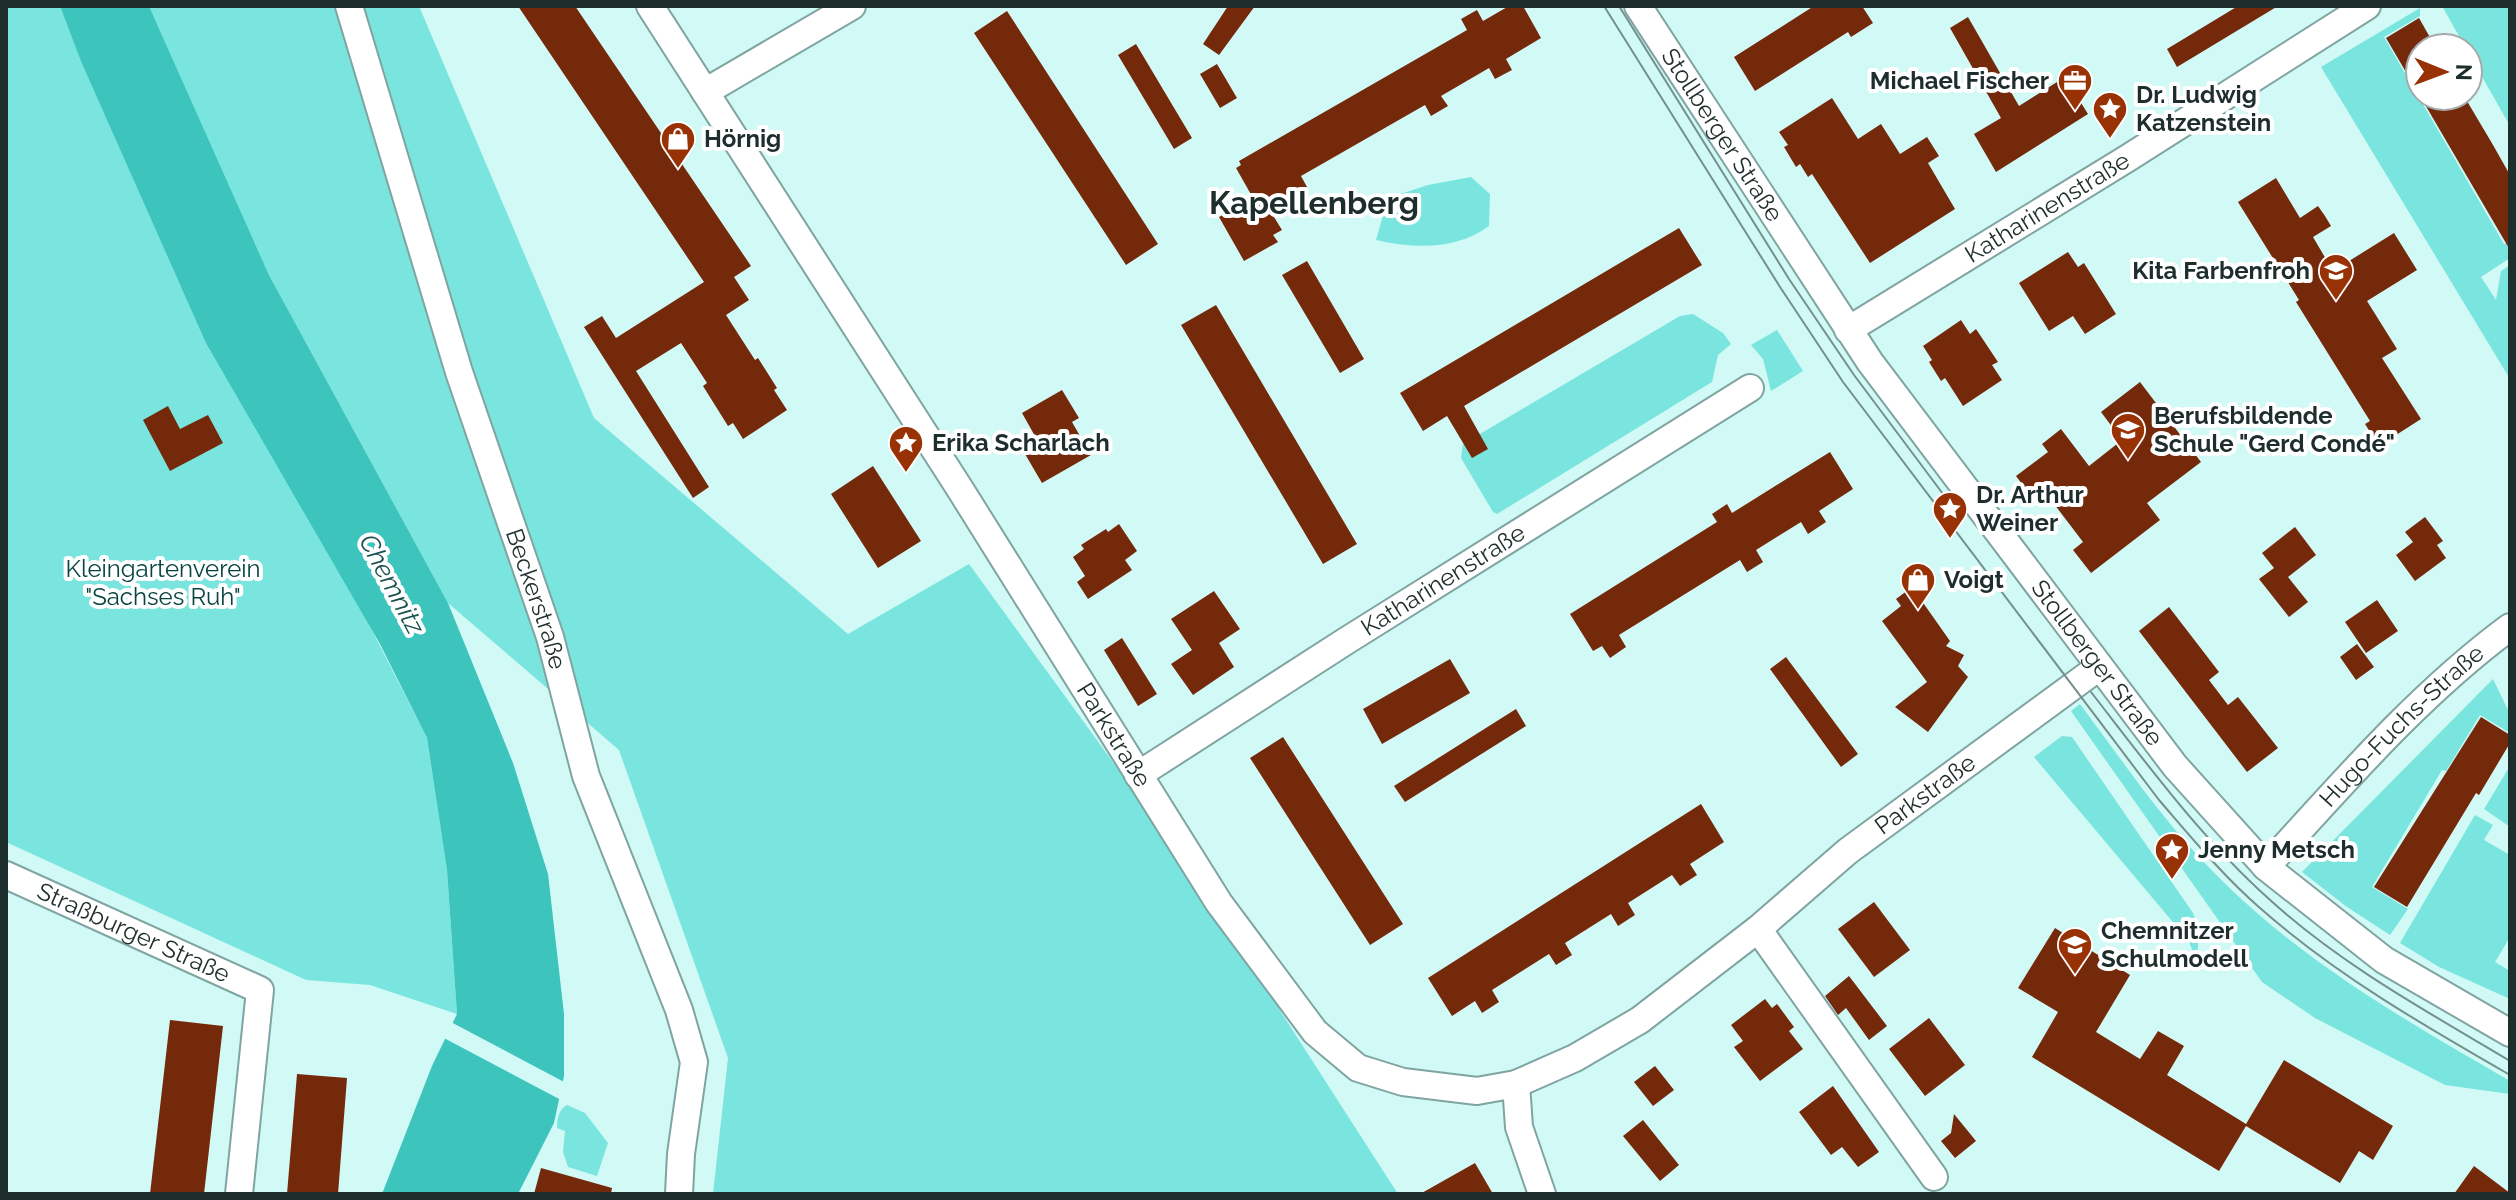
<svg xmlns="http://www.w3.org/2000/svg" width="2516" height="1200" viewBox="0 0 2516 1200" font-family="Raleway,sans-serif">
	<style>
		.green { fill: #79e5de }
		.water { fill: #3cc4bd }
		.pier { fill: #d1f9f5 }
		.building { fill: #75290b }
		.lines { fill: none; stroke-linecap: round; stroke-linejoin: round }
		.street-casing { stroke: #7fa4a1; stroke-width: 30 }
		.street { stroke: #fff; stroke-width: 26 }
		.tram { stroke: #74908d; stroke-width: 2 }
		.labels { text-anchor: middle; stroke-width: 8; stroke-linejoin: round; paint-order: stroke }
		.poi-label { font-size: 24px; font-weight: bold; fill: #1e2e2c; stroke: #fff; text-anchor: start }
		.street-label { font-size: 24px; fill: #1e2e2c; stroke: #fff }
		.park-label { font-size: 24px; fill: #074441; stroke: #fff }
		.water-label { font-size: 26px; font-style: italic; fill: #19514e; stroke: #fff }
		.district-label { font-size: 32px; font-weight: bold; fill: #1e2e2c; stroke: #fff }
	</style>
	<rect width="100%" height="100%" fill="#d1f9f5"/>
	<path class="green" d="M6,6h54l20,53 347,679 20,132 10,144 -87,-29 -64,-5 -300,-138z
		M149,6h270l175,412 254,216 121,-70 207,285 222,345h-685l15,-136 -109,-308 -171,-147 -179,-328z
		M2442,6h68v120z
		M2420,8v8l-36,21 120,207 6,-2v16l-29,19 15,23 5,-29 9,-6v114l-189,-312z
		M1471,177l19,17 -1,32c-33,24 -74,23 -113,14l12,-42 40,-13z
		M1693,314l30,19 8,11 -13,11 -6,27 -215,132 -4,-2 -32,-54 2,-14 217,-128z
		M1777,330l26,41 -32,20 -8,-32 -12,-14z
		M2493,679l17,35v19l-30,-18 -34,56 -4,-1 -70,117 36,22 -18,26 -43,-28 -45,-35z
		M2080,704c39,52 76,107 120,154 90,97 198,158 310,223v13l-65,-9 -130,-67 -53,-36 -191,-271z
		M2062,736l10,1 121,176 6,19 -2,29 -9,-21 -154,-183z
		M2510,766v61l-26,-18z
		M2475,815l18,10 -9,15 26,15v82l-15,25 15,9v28l-71,-32 -39,-24z
		M567,1105l18,8 23,30 -11,33 -29,-9 -5,-15 2,-21 -8,-3c0,-10 2,-19 10,-23z"/>
	<path class="water" d="M60,6h89l120,269 179,328 65,160 35,111 16,140v62l-10,47 -36,71h-136l50,-128 25,-52 -10,-144 -20,-132 -47,-94 -174,-301 -126,-284z"/>
	<path class="pier" d="M449,1021l117,62 -3,18 -121,-64z"/>
	<path class="building" d="M518,6h57l176,260 -17,11 15,23 -23,15 29,45 3,-2 19,30 -3,2 13,20 -44,29 -10,-16 -5,3 -25,-40 4,-3 -26,-40 -45,28 73,116 -16,11 -109,-171 18,-11 14,22 88,-56z
		M1228,6h27l-36,49 -16,-11z
		M1509,6h14l18,32 -35,21 6,11 -17,9 -6,-11 -48,28 7,10 -17,10 -6,-11 -124,71 6,11 -38,22 13,21 -9,5 5,7 -34,19 -25,-44 34,-19 -17,-30 5,-3 -2,-4 228,-131 -6,-11 16,-9 6,11z
		M1814,6h48l11,17 -22,14 -3,-5 -93,59 -21,-34z
		M2238,6h40l-101,61 -10,-18z
		M1007,11l151,233 -32,21 -152,-232z
		M1968,17l51,89 46,-29 23,37 -92,58 -22,-38 27,-16 -51,-90z
		M2419,18l17,30h-16v48l-34,-58z
		M1136,44l56,94 -18,11 -56,-94z
		M1217,64l20,34 -17,10 -20,-34z
		M2420,96h44l29,49 17,30v75z
		M1832,98l26,41 23,-15 19,30 27,-17 12,19 -11,7 27,46 -85,54 -58,-89 -4,3 -8,-13 -4,3 -12,-20 4,-2 -9,-13z
		M2276,178l24,40 18,-12 7,10 6,10 -18,11 20,34 61,-38 23,37 -50,31 30,48 -15,9 39,61 -42,27 -14,-22 5,-3 -74,-119 3,-2 -61,-98z
		M1679,228l23,37 -238,141 24,43 -16,9 -25,-42 -24,15 -23,-38z
		M2068,252l10,15 6,-4 32,51 -31,20 -12,-18 -24,15 -30,-48z
		M1307,261l57,98 -24,14 -58,-98z
		M1216,305l141,239 -34,20 -142,-239z
		M1961,320l9,14 6,-5 22,33 -6,3 10,15 -39,26 -18,-28 -4,3 -12,-19 3,-2 -9,-14z
		M2140,382l61,80 -54,41 13,17 -69,53 -18,-23 10,-8 -38,-50 -11,8 -18,-24 32,-24 -6,-8 19,-15 28,37 33,-26 -21,-28z
		M1062,390l17,28 -7,4 19,33 -49,28 -17,-29 15,-9 -18,-32z
		M168,406l12,23 28,-14 15,28 -53,28 -27,-51z
		M1830,452l23,37 -34,22 7,11 -18,12 -7,-12 -45,28 7,12 -16,10 -7,-12 -121,75 7,12 -16,11 -8,-12 -9,5 -23,-37 147,-92 -5,-8 15,-10 5,9z
		M873,466l48,75 -43,27 -47,-74z
		M2425,517l18,24 -6,4 9,13 -31,23 -19,-26 17,-13 -8,-10z
		M1119,524l18,27 -12,9 7,10 -44,29 -11,-17 8,-6 -12,-19 11,-8 -3,-4 25,-16 2,3z
		M2295,527l21,28 -28,22 20,25 -19,15 -30,-38 15,-11 -12,-15z
		M1912,587l38,54 -4,5 18,9 -6,11 10,11 -40,55 -33,-25 32,-25 -45,-61 19,-15 -5,-7z
		M1214,591l26,38 -21,14 15,24 -41,28 -22,-31 21,-14 -21,-31z
		M2377,600l21,31 -32,22 -21,-31z
		M2169,607l50,65 -10,8 19,25 10,-8 40,51 -31,24 -108,-141z
		M1122,638l35,56 -19,12 -34,-56z
		M2357,644l17,23 -18,13 -16,-23z
		M1786,657l72,97 -17,13 -71,-98z
		M1450,659l20,34 -88,51 -19,-35z
		M1516,709l10,17 -121,76 -11,-16z
		M2481,717l29,18v8l-31,52 -3,-2 -69,114 -33,-20z
		M1283,737l120,187 -33,21 -120,-187z
		M1701,804l23,38 -34,22 7,11 -17,11 -8,-11 -44,28 7,12 -17,11 -7,-12 -46,29 7,12 -16,10 -7,-11 -57,36 7,12 -17,11 -7,-12 -23,15 -24,-38z
		M1874,902l36,48 -36,27 -36,-48z
		M2055,928l75,47 -34,57 44,27 18,-28 26,15 -17,29 79,49 38,-64 109,66 -20,34 -14,-9 -19,32 -94,-57 -27,45 -187,-114 26,-45 -40,-24z
		M1849,976l38,50 -18,14 -23,-32 -8,7 -13,-19z
		M1765,999l7,9 5,-4 17,23 -5,4 14,18 -43,32 -26,-34 9,-6 -12,-16z
		M1929,1018l36,47 -40,31 -36,-47z
		M170,1020l53,6 -19,168h-54z
		M1655,1066l19,24 -21,16 -19,-24z
		M297,1074l50,4 -9,116h-51z
		M1833,1086l46,66 -21,15 -16,-20 -11,8 -32,-43z
		M1954,1114l22,27 -21,17 -14,-17 10,-8z
		M1643,1120l36,45 -19,16 -37,-45z
		M1475,1163l18,31h-73z
		M2474,1166l36,27v1h-56z
		M541,1168l71,20 -1,6h-77z"/>
	<g class="lines">
		<defs>
			<g id="street">
				<path id="s1" d="M349,6l110,366 91,265 36,139 93,234 15,52 -13,92 -2,40"/>
				<path id="s2" d="M650,6l310,483 259,414 96,129 43,36 45,14 74,9 39,-7 59,-26 65,-38 118,-91 90,-78 251,-184"/>
				<path id="s3" d="M1638,6l232,356 305,404 91,101 118,93 126,73"/>
				<path d="M705,92l147,-86"/>
				<path id="s4" d="M1848,330l280,-172 239,-152"/>
				<path id="s5" d="M1138,775l208,-134 404,-253"/>
				<path id="s6" d="M2266,867c77,-84 152,-172 244,-240"/>
				<path id="s7" d="M6,875l254,115 -21,204"/>
				<path d="M1758,929l176,248"/>
				<path d="M1516,1084l3,43 23,67"/>
			</g>
		</defs>
		<use href="#street" class="street-casing"/>
		<use href="#street" class="street"/>
		<path class="tram" d="M1604,6l176,281 63,95 316,418c32,37 64,76 101,108 76,67 163,117 250,167
			M1619,6l170,273 65,96 98,131
			M2091,692c56,72 110,146 178,207 71,65 159,113 241,162"/>
	</g>
	<defs>
		<symbol id="office-pin" viewBox="-11 -11 22 30"><path d="M0 17L-7.5 6A9.5 9.5 0 1 1 7.5 6Z" fill="#983205" stroke="#fff"/><path d="M-6-3h4V-5.5h4V-3h4V5H-6ZM-1-4.5V-3h2v-1.5ZM-6 0V1H6V0Z" fill="#fff"/></symbol>
		<symbol id="sight-pin" viewBox="-11 -11 22 30"><path d="M0 17L-7.5 6A9.5 9.5 0 1 1 7.5 6Z" fill="#983205" stroke="#fff"/><path d="M0-6L1.8-2.2L6-1.7L2.9 1.2L3.7 5.4L0 3.3L-3.7 5.4L-2.9 1.2L-6-1.7L-1.8-2.2Z" fill="#fff"/></symbol>
		<symbol id="shop-pin" viewBox="-11 -11 22 30"><path d="M0 17L-7.5 6A9.5 9.5 0 1 1 7.5 6Z" fill="#983205" stroke="#fff"/><path d="M-5-2.5h2.3a2.7 3.5 0 0 1 5.4 0H5L5.5 6h-11ZM-1.5-2.5h3a1.5 2.3 0 0 0-3 0Z" fill="#fff"/></symbol>
		<symbol id="school-pin" viewBox="-11 -11 22 30"><path d="M0 17L-7.5 6A9.5 9.5 0 1 1 7.5 6Z" fill="#983205" stroke="#fff"/><path d="M0-5L7-2L0 1L-7-2ZM-4 1L0 2.5L4 1V4Q0 6-4 4Z" fill="#fff"/></symbol>
		<symbol id="university-pin" viewBox="-11 -11 22 30"><path d="M0 17L-7.5 6A9.5 9.5 0 1 1 7.5 6Z" fill="#983205" stroke="#fff"/><path d="M0-5L7-2L0 1L-7-2ZM-4 1L0 2.5L4 1V4Q0 6-4 4Z" fill="#fff"/></symbol>
	</defs>
	<g fill-rule="evenodd">
		<use href="#office-pin" x="2055" y="61" width="40" height="54"/>
		<use href="#sight-pin" x="2090" y="89" width="40" height="54"/>
		<use href="#shop-pin" x="658" y="119" width="40" height="54"/>
		<use href="#school-pin" x="2316" y="251" width="40" height="54"/>
		<use href="#university-pin" x="2108" y="410" width="40" height="54"/>
		<use href="#sight-pin" x="886" y="423" width="40" height="54"/>
		<use href="#sight-pin" x="1930" y="489" width="40" height="54"/>
		<use href="#shop-pin" x="1898" y="560" width="40" height="54"/>
		<use href="#sight-pin" x="2152" y="830" width="40" height="54"/>
		<use href="#school-pin" x="2055" y="925" width="40" height="54"/>
	</g>
	<g class="labels">
		<g class="poi-label">
			<text x="2049" y="89" text-anchor="end">Michael Fischer</text>
			<text x="2136" y="103">Dr. Ludwig<tspan x="2136" dy="28">Katzenstein</tspan></text>
			<text x="704" y="147">Hörnig</text>
			<text x="2310" y="279" text-anchor="end">Kita Farbenfroh</text>
			<text x="2154" y="424">Berufsbildende<tspan x="2154" dy="28">Schule "Gerd Condé"</tspan></text>
			<text x="932" y="451">Erika Scharlach</text>
			<text x="1976" y="503">Dr. Arthur<tspan x="1976" dy="28">Weiner</tspan></text>
			<text x="1944" y="588">Voigt</text>
			<text x="2198" y="858">Jenny Metsch</text>
			<text x="2101" y="939">Chemnitzer<tspan x="2101" dy="28">Schulmodell</tspan></text>
		</g>
		<g class="street-label">
			<text dy="8" stroke="none"><textPath href="#s3" startOffset="154">Stollberger Straße</textPath></text>
			<text dy="8" stroke="none"><textPath href="#s4" startOffset="234">Katharinenstraße</textPath></text>
			<text dy="8" stroke="none"><textPath href="#s5" startOffset="362">Katharinenstraße</textPath></text>
			<text dy="8" stroke="none"><textPath href="#s1" startOffset="622">Beckerstraße</textPath></text>
			<text dy="8" stroke="none"><textPath href="#s3" startOffset="802">Stollberger Straße</textPath></text>
			<text dy="8" stroke="none"><textPath href="#s6" startOffset="196">Hugo-Fuchs-Straße</textPath></text>
			<text dy="8" stroke="none"><textPath href="#s2" startOffset="864">Parkstraße</textPath></text>
			<text dy="8" stroke="none"><textPath href="#s2" startOffset="1944">Parkstraße</textPath></text>
			<text dy="8" stroke="none"><textPath href="#s7" startOffset="140">Straßburger Straße</textPath></text>
		</g>
		<g class="park-label">
			<text x="163" y="577">Kleingartenverein<tspan x="163" dy="28">"Sachses Ruh"</tspan></text>
		</g>
		<g class="water-label">
			<text transform="translate(392 584) rotate(62)" y="9">Chemnitz</text>
		</g>
		<g class="district-label">
			<text x="1314" y="214">Kapellenberg</text>
		</g>
	</g>
	<rect width="2516" height="1200" fill="none" stroke="#1e2e2c" stroke-width="16"/>
	<g transform="translate(2444 72) rotate(91)"><circle r="38" fill="#ffffff" stroke="#a5abab" stroke-width="2"/>
	<path d="M0-6L14 30L0 20L-14 30Z" fill="#983205"/>
	<text y="-12" font-size="22" font-weight="bold" text-anchor="middle" fill="#1e2e2c">N</text>
	</g>
</svg>
